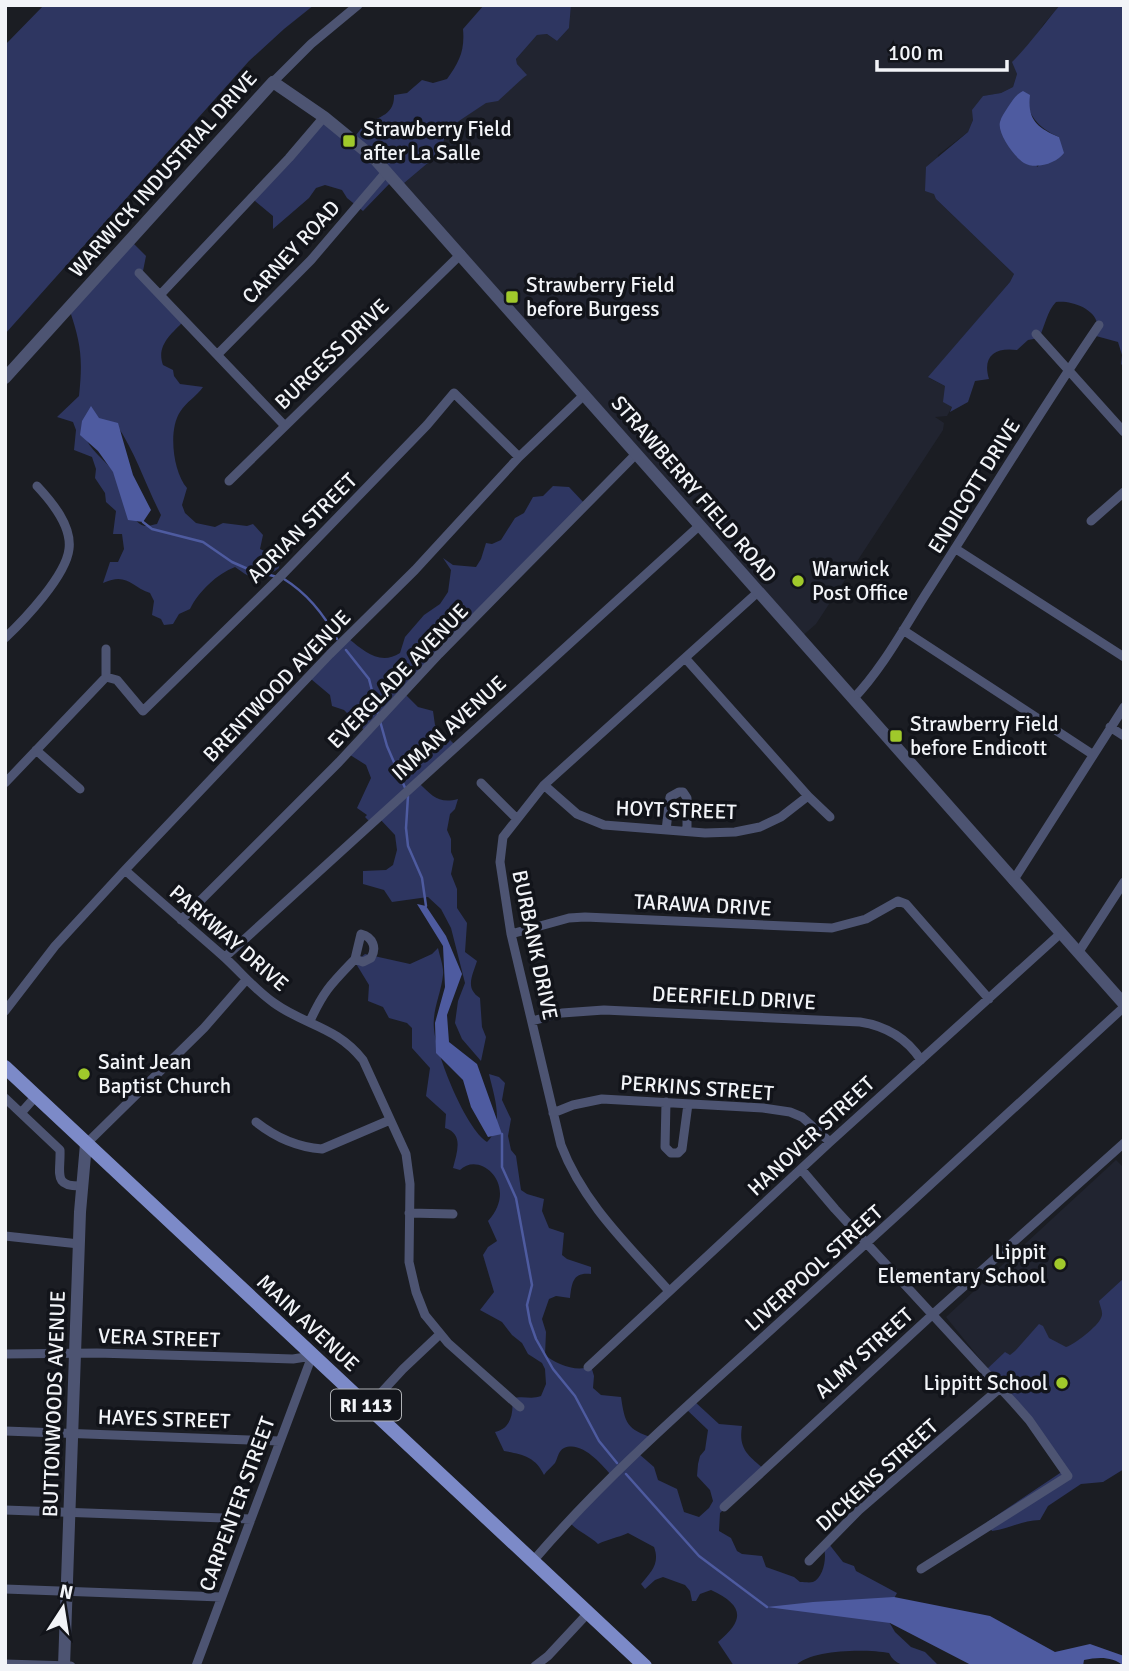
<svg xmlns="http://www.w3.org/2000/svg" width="1129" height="1671" viewBox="0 0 1129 1671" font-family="Signika,sans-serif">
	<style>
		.built { fill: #212430 }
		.green { fill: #2e3661; fill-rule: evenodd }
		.water { fill: #4e5ba0 }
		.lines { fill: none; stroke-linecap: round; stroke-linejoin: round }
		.stream { stroke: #4e5ba0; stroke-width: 2.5 }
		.minor { stroke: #4d5472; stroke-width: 9 }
		.tertiary { stroke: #4d5472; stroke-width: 12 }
		.primary { stroke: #7c8ac8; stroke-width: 14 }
		.poi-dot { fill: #a0c92b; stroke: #12141a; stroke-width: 2.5 }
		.labels { text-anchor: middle; stroke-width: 7; stroke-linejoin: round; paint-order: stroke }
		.shield { fill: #12141a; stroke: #afb1b5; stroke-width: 2 }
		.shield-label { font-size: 19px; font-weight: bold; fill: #f2f4f8 }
		.poi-label { font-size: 21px; fill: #f2f4f8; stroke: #12141a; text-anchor: start }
		.street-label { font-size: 21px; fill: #f2f4f8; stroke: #12141a }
	</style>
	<rect width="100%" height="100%" fill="#1b1d23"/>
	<path class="built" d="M571,5h489l-17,20 -9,16 -21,21 4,12 -4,13 -12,6 -18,3 -15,36 -30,23 -2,44 78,75 -4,8 -81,96 16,8 7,21 -5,9 -12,1 9,6 -1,7 -127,194 -16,14 -397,-454 39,-33 3,-18 5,-6 76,-52 -9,-11 -1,-5 21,-24 10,-1 10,7 12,-13z
		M1116,1160l8,8v281l-44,33 -134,-165z"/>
	<path class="green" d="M44,5h270l-30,24 -35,32 -244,273v-289z
		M484,5h87l-2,23 -12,13 -10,-7 -10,1 -21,24 1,5 10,11 -4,3 -25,23 -12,2 -36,24 -5,6 -3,18 -39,33 -10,-4 -30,31 -16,-13 -5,-8 -17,-5 -9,3 -7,10 -36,31v-13l-18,-15 1,-4 70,-76 26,19c4,-4 7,-10 12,-14 11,-9 31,-9 30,-31l13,-2 15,-13 11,3 14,-4c12,-17 18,-28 16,-50z
		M1060,5h64v357l-3,3 1,-10 -4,-13 -22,-6c0,-1 1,-12 1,-13 -3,-15 -27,-23 -41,-21 -9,9 -11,24 -17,36l-11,2 -11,10c-22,-3 -35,6 -28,29l-14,2 -7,21 -18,10 2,-5 -9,-5 2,-16 -17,-9 82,-95 4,-8 -78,-75 -2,-5 -9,-3 1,-24 42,-35 5,-12 -1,-10 11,-14 18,-3 12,-6 4,-13 -5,-12c18,-18 32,-38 48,-57zM1023,91c7,25 12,35 36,46l1,9 -23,21z
		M130,240l16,16 -4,20 41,46c-12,12 -27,24 -20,43l10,5 1,6 6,8 23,3c-6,9 -17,15 -23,25 -12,18 -7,60 7,76l-5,17 3,8 11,10 19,4 8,-4 24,3 6,-2 10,11 -3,14 20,9 -1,10c-20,15 -26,12 -44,-1 -18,7 -36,24 -45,42l-11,5 -6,10 -9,1 -3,-6 -9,-4 2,-14 -4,-8c-20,-7 -23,-21 -47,-10l7,-21h8l6,-13 -2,-15h-9l3,-23 -10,-9 -1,-9 -10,-15 1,-9 -4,-12 -18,-7 2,-20 -3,-8 -16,-5 22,-21c4,-38 2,-52 -10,-88zM116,424c20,29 29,60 45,91l-4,9c-6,1 -11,4 -17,0 -13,-9 -15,-32 -22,-45 -8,-16 -24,-24 -32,-40z
		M553,486l16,1 16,17 -179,191 12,12 15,4 2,14 20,20 -36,38c13,13 20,21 39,16l-3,10 -5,5 -3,16 4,9v13l3,7 -3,15 6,15v19l10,15 -2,29 12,9c-5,16 -12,27 3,37l2,29 4,10 -5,24 -19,-22 -7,-16 3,-22 7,-18 -14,-55 -10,-19 -13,-12 -36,5 -8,-12 -21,-6v-13l23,-1 7,-5 4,-15 -2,-15 -16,-17 -9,4 -5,-5 2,-2 -10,-7 14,-30 -5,-13 -19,-12 18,-22 -21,-21 -12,-4 -2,-11 -19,-16 38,-40c15,12 31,27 51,14l5,-16 19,-22 16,-11 8,-12 3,-22 -8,-12 10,7 23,2 5,-8 5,-16 6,1 9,-4 14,-22 9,-5 9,-16 10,-1z
		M438,948c2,9 6,19 5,27 -2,19 -11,35 -9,54 2,26 32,100 53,113 18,-17 7,-46 2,-68l10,3 6,6 -3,17 9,19 -3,17 3,14 5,6 5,34 6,4 17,5 -2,12 7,17 15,5 -2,22 5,4 24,8v7c-18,-2 -19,8 -21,24l-14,-2 -7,3 -7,20 4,13 -1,23c11,9 32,18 46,11l3,10 -1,12 8,7 20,2c4,27 6,32 32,41l-14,16 15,13 4,13 19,9 7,23 15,5 10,-9 4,-7 -3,-11 -13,-14 1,-12 2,-8 5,-6 3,-20 -23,-22 9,-7 25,23 23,2c-4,24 7,30 23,44l-45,43 -1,18 12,7 6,13 5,3 20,2 4,11 28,10 6,5c5,0 9,1 13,0 10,-4 14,-24 11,-33l5,-5 14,18 11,4 2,5 41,22 -12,22 10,17 16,15 14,5 14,14c-18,0 -42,5 -50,-13 -23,-4 -77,-4 -94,13h-61l-16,-24c28,-23 25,-37 -7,-52l-11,4 -4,7h-4l-2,-10 -5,-6 -22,-8 -8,3 -10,9 -4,-5c11,-13 19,-21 13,-37l-26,-14c-11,5 -20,6 -30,11 -8,-8 -18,-11 -28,-21l42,-47c-10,-11 -30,-36 -48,-28 -6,3 -6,10 -9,15 -3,4 -8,7 -11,12 -8,-18 -22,-21 -40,-24l-9,-19c15,-3 19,-18 17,-33 10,-4 19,1 29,-3l5,-12 -1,-15 -3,-6 -14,-9 -6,-11 -10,-8 -10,-13 -22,-12 14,-18 -11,-37 5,-8 9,-6 -9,-20c32,-35 -8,-71 -28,-51l-7,-2c4,-16 11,-34 -8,-40l1,-14 -20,-18 4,-28 -18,-20v-20l-5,-5 -18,-5 -6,-11 -15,-6 1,-16 -14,-23 10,-8 45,10 22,-10z
		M1124,1278v191l-21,13 -22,2 -33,22 -8,14c-18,0 -30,9 -48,11l-5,-9 76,-51 -77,-101 19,-18 5,3 5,-4 24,-27 4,2 6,12 17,9c8,-2 32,-21 35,-29 3,-5 -1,-11 -2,-17z"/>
	<path class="water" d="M1023,91l7,4c-3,24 7,33 29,42l5,16c-7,10 -28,17 -40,10 -10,-6 -27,-30 -24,-41 1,-5 5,-10 8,-15 5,-7 7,-12 15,-16z
		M91,406l8,12 19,5 15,52 18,35 -8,12 -15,-2 -15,-48 -15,-21 -18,-16 2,-14z
		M417,904l9,2 20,30 16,38 -15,41 2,27 28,22 25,70 -14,3 -17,-30 -8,-27 -27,-27 -1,-30 10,-36 -2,-41z
		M894,1597l96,19 65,36 35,-8 34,12v10c-12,-10 -26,-9 -40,-6l-1,6h-110l-83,-43 -123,-16 46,-5z"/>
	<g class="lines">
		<path class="stream" d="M143,522l9,7 51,13 29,20 16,7 29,8
			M284,579c24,15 40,35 53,60
			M346,650l23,29 9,35
			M380,721l7,25 19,44
			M408,796l-2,32 2,18 14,32 4,28
			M502,1134v33l14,31 16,87 -5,20 3,17 6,17 17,30 22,27 24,45 18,22
			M626,1474l73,82 68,51"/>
		<path class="minor" d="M273,82l38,-38 47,-39
			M139,273l146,153
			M160,295l129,-137 35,-41
			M1036,334l88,98
			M218,354l93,-94 76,-89
			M229,481l232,-227
			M1091,521l33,-29
			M956,549l168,108
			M903,630l189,124
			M5,638c19,-18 61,-62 64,-89 3,-23 -17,-47 -32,-63
			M686,659l122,137 22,21
			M106,677l11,3 26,31 137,-134 147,-152 27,-32 65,64
			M853,699c30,-31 52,-73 76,-110 57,-88 111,-178 170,-264
			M1110,727l14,9
			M36,750l44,39
			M5,783l101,-106v-28
			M481,783l36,36
			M544,785l33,29 27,11 101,8 30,-1 25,-5 21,-10 27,-21
			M666,830l4,-33 9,-5h4l4,6v33
			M125,870c32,29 65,57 97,85 18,16 32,34 52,48 32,23 62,23 89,57l43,94 4,30 -1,78 7,30 9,23 23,28 72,64
			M1013,881l111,-174
			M181,920l158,-158 100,-108 198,-201
			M511,934l58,-16 16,-1 247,11 34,-9 32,-18 8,3 83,95
			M1078,953l46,-71
			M225,957l474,-431
			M5,1011l50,-65 70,-76 205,-216 85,-84 104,-113 66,-63
			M310,1021c14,-31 22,-38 45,-62l8,3 8,-4c6,-10 2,-21 -10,-24l-6,25
			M532,1021l30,-8 42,-3 256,12c26,4 46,15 61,38
			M5,1098l55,52c1,23 -8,37 22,36
			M666,1102l-1,45 6,6h7l4,-4 6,-45
			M21,1113l15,-17
			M553,1113l20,-8 29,-6 161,9 27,4 12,5 28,25
			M256,1122c19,15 41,25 66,27l68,-29
			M86,1144l118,-116 42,-48
			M801,1169l34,40 179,194 15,17 39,56 -147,93
			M409,1213l44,1
			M5,1236l74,8
			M669,1291c-41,-46 -86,-88 -108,-146l-50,-211 -11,-72 3,-25 41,-52 214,-193
			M5,1354l92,-1 196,6 19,-3
			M588,1367l242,-225 231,-209
			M368,1407l35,-38 36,-34
			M5,1431l274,10
			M724,1507l208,-192 192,-172
			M5,1510l246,9
			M533,1561c76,-89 166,-165 251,-243 114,-103 226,-207 340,-311
			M809,1561l50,-51 141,-122
			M5,1589l216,8
			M5,1664l66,2
			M196,1666l116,-310
			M535,1666l13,-10 41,-44"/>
		<path class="tertiary" d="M5,378l268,-296 51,35 50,41 750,846
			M64,1666l16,-454 6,-68"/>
		<path class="primary" d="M5,1067l640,599"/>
	</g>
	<g class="poi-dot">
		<rect x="342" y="134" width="14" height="14" rx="3.5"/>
		<rect x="505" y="290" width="14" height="14" rx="3.5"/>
		<circle cx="798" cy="581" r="7"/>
		<rect x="889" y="729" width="14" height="14" rx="3.5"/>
		<circle cx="84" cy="1074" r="7"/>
		<circle cx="1060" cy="1264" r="7"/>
		<circle cx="1062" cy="1383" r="7"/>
	</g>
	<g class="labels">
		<rect class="shield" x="331" y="1389.5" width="70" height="31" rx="5"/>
		<g class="shield-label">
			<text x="366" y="1412">RI 113</text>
		</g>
		<g class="poi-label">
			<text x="363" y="136">Strawberry Field<tspan x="363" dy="24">after La Salle</tspan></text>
			<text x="526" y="292">Strawberry Field<tspan x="526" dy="24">before Burgess</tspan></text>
			<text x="812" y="576">Warwick<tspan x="812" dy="24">Post Office</tspan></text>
			<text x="910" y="731">Strawberry Field<tspan x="910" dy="24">before Endicott</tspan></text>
			<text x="98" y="1069">Saint Jean<tspan x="98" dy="24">Baptist Church</tspan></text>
			<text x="1046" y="1259" text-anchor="end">Lippit<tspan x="1046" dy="24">Elementary School</tspan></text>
			<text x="1048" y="1390" text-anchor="end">Lippitt School</text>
		</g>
		<g class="street-label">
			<text transform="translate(163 174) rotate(-48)" y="7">WARWICK INDUSTRIAL DRIVE</text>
			<text transform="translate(291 252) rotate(-47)" y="7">CARNEY ROAD</text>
			<text transform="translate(332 354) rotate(-44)" y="7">BURGESS DRIVE</text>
			<text transform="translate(974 486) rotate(-58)" y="7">ENDICOTT DRIVE</text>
			<text transform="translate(694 489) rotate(49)" y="7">STRAWBERRY FIELD ROAD</text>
			<text transform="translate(302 528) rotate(-45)" y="7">ADRIAN STREET</text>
			<text transform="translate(398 676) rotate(-46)" y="7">EVERGLADE AVENUE</text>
			<text transform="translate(277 686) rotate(-46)" y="7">BRENTWOOD AVENUE</text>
			<text transform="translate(449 728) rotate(-42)" y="7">INMAN AVENUE</text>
			<text transform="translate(676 810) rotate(2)" y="7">HOYT STREET</text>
			<text transform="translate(703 905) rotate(3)" y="7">TARAWA DRIVE</text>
			<text transform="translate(229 938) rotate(41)" y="7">PARKWAY DRIVE</text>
			<text transform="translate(535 945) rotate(78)" y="7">BURBANK DRIVE</text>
			<text transform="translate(734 998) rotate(3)" y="7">DEERFIELD DRIVE</text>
			<text transform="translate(697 1088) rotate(4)" y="7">PERKINS STREET</text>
			<text transform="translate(811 1136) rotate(-43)" y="7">HANOVER STREET</text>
			<text transform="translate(814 1268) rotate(-42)" y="7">LIVERPOOL STREET</text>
			<text transform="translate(308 1323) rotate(43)" y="7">MAIN AVENUE</text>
			<text transform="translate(159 1338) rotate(2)" y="7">VERA STREET</text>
			<text transform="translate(864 1353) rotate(-42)" y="7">ALMY STREET</text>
			<text transform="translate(54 1404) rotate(-88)" y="7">BUTTONWOODS AVENUE</text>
			<text transform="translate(164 1419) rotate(2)" y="7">HAYES STREET</text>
			<text transform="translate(877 1475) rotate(-42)" y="7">DICKENS STREET</text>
			<text transform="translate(237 1504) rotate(-70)" y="7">CARPENTER STREET</text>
		</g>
	</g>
	<rect width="1129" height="1671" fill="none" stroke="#f2f4f8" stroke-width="14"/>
	<g transform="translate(63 1608) rotate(12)" stroke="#12141a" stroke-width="5" paint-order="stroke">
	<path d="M0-5L12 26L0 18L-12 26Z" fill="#f2f4f8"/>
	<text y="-10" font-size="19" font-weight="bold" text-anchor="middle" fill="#f2f4f8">N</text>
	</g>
	<path d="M877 60v10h130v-10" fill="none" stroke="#f2f4f8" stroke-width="3.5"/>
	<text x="888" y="60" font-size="21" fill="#f2f4f8" stroke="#12141a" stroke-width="5" paint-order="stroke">100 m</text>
</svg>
